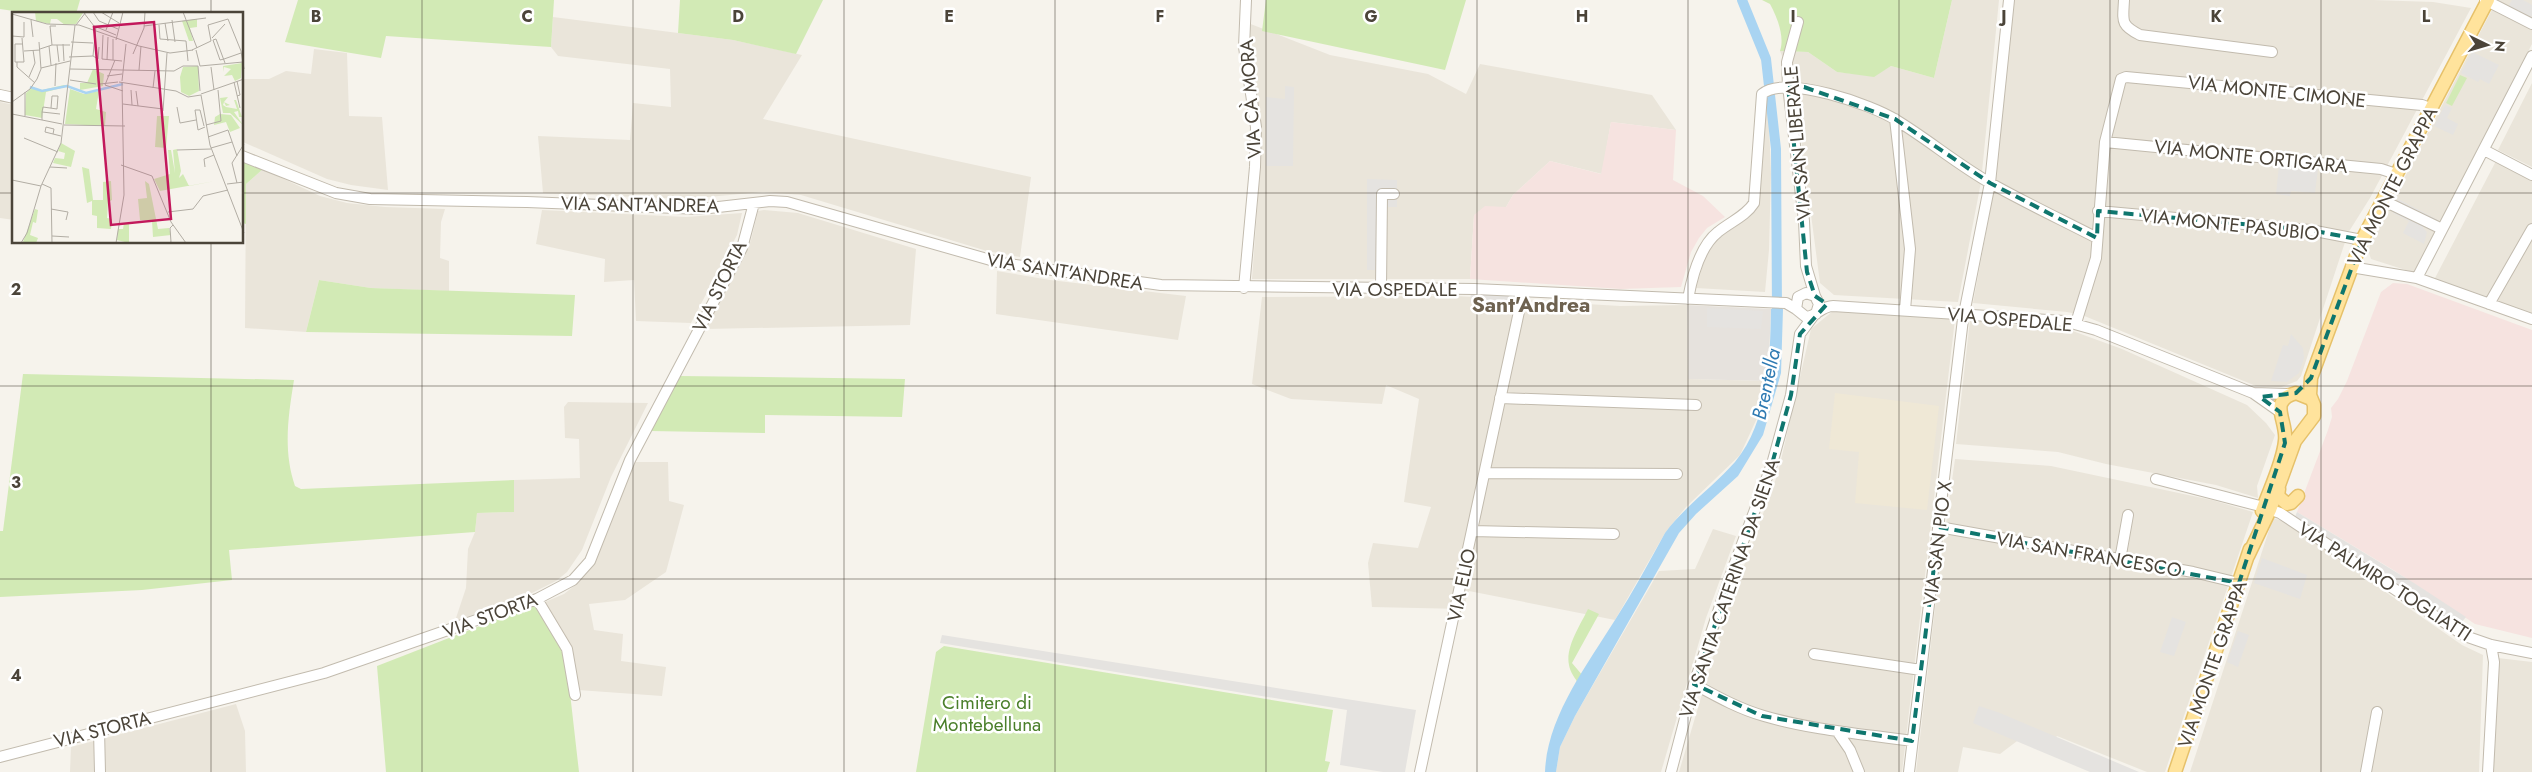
<svg xmlns="http://www.w3.org/2000/svg" width="2532" height="772" viewBox="0 0 2532 772" font-family="Jost,sans-serif">
	<style>
		.residential { fill: #eae5da }
		.industrial { fill: #e6e2dd }
		.education { fill: #efe8d6 }
		.medical { fill: #f6e3e0 }
		.green { fill: #d2eab5 }
		.parking { fill: #e5e3e0 }
		.water { fill: #a9d4f2 }
		.lines { fill: none; stroke-linecap: round; stroke-linejoin: round }
		.canal { stroke: #a9d4f2; stroke-width: 10 }
		.minor-casing { stroke: #c2bbae; stroke-width: 12 }
		.major-casing { stroke: #e6c16a; stroke-width: 15 }
		.minor { stroke: #fff; stroke-width: 10 }
		.major { stroke: #ffe39c; stroke-width: 12 }
		.marked { fill: none; stroke: #0f766e; stroke-width: 4; stroke-dasharray: 10 6; stroke-linejoin: round }
		.grid { fill: none; stroke: #4b4439; stroke-width: 1; stroke-opacity: 0.55 }
		.labels { text-anchor: middle; stroke-width: 5; stroke-linejoin: round; paint-order: stroke }
		.street-label { font-size: 19px; fill: #4b4439; stroke: #fff }
		.park-label { font-size: 19px; fill: #4a7f2a; stroke: #fff }
		.water-label { font-size: 20px; font-style: italic; fill: #2e7ab2; stroke: #fff }
		.quarter-label { font-size: 21px; font-weight: bold; fill: #6e6250; stroke: #fff }
		.inset-river { fill: none; stroke: #a9d4f2; stroke-width: 2.5 }
		.inset-road { fill: none; stroke: #b2ada4; stroke-width: 1 }
		.view { fill: #c2185b; fill-opacity: 0.15; stroke: #c2185b; stroke-width: 2.5 }
		.inset-edge { fill: none; stroke: #4b4439; stroke-width: 2.5 }
		.grid-label { font-size: 16px; text-anchor: middle; font-weight: bold; fill: #4b4439; stroke: #fff; stroke-width: 5; stroke-linejoin: round; paint-order: stroke }
	</style>
	<rect width="100%" height="100%" fill="#f6f3ec"/>
	<path class="residential" d="M1952,0h47l-18,182 -23,120 -124,-7 -14,-12 -26,-198 -14,-34 28,1 29,20 37,4 17,-10 43,12z
		M2013,0h360l60,2 38,6 -101,190 -22,35 -47,143 -4,5 -16,6 -25,-1 -174,-71 -15,-3 -94,-9 22,-119z
		M2497,0h35v44l-117,229 -44,-14 -2,-6 1,-9z
		M553,17l180,23 69,15 -39,64 268,58 -11,80 -33,-6 -186,-56 -38,-3 -77,7 -143,-6 -5,-57 92,4 3,-37 38,4 -1,-38 -112,-13 -7,-9z
		M1248,23l82,32 98,19 38,20 14,-30 172,31 24,35 -65,-8 -9,52 -52,-13 -37,34 -7,12 -32,8 -4,64h-218l10,-135 -3,-33 -11,-69z
		M314,49l33,4 2,63 33,1 6,73 -37,-5 -24,-6 -84,-37 -1,-63h27l17,-8 25,3z
		M2532,83v84l-34,-17z
		M1768,99l3,75 -2,76 -4,42 -69,-4 9,-30 6,-12 11,-10 26,-18 12,-20 3,-85z
		M0,102l14,3v115l-14,-2z
		M2496,161l36,19v133l-98,-33z
		M263,169l57,27 27,7 38,4 60,2 -4,13 -1,36 9,3v30l-78,-3 -52,-8 -13,52 -61,-4 1,-144z
		M542,210l144,7 56,-4 -5,22 -46,88 -55,-2 -2,-41 -30,2 1,-23 -69,-15z
		M764,210l34,3 118,36 -6,76 -205,4 39,-73 7,-16 7,-29z
		M997,271l53,9 136,16 -8,44 -182,-26z
		M1456,296l164,10 67,-1 1,74 80,2 -10,35 -18,39 -54,52 -21,26 -50,87 -146,-29 -6,18 -91,-2 -4,-44 5,-20 45,5 13,-41 -27,-5 15,-103 -33,-14 -4,19 -91,-5 -39,-15 10,-87z
		M1833,311l122,8 -53,453h-223l44,-149 55,-150 33,-144z
		M1970,320l100,10 52,19 125,56 19,18 9,12 -18,51 1,12 -42,-13 -110,-21 -48,-12 -102,-8z
		M568,402l80,1 -37,74 -29,73 -15,22 -11,9 -28,14 -73,26 11,-33 2,-39 7,-17 2,-19 37,-1v-32l66,-2 -1,-39 -14,-1 -1,-31z
		M1955,459l96,7 161,34 41,12 -88,260h-18l-90,-36 -9,12 -23,-13 -25,19 -37,-7 -5,25h-42l23,-198z
		M634,462h34l1,39 15,4 -18,67 -41,28 -36,4 5,26 29,4 -2,27 45,6 -4,29 -84,-6 -12,-48 -21,-40 19,-8 14,-11 9,-13z
		M2273,518l10,3 179,124 21,10 -4,117h-289z
		M1713,529l23,7 -30,82 -45,154h-105l4,-25 15,-31 84,-145 36,-2z
		M2498,658l34,4v110h-39z
		M236,704l9,27 1,41h-176l1,-25z"/>
	<path class="industrial" d="M1687,305l84,4 -3,72 -80,-2z"/>
	<path class="education" d="M1835,393l104,13 -12,104 -72,-7 4,-51 -30,-3z"/>
	<path class="medical" d="M1611,122l65,8 -3,50 30,16 22,21 -18,11 -8,10 -8,14 -10,35 -60,2 -151,-10 4,-64 11,-9 21,1 7,-12 37,-34 51,13z
		M2393,283l14,1 125,46v308l-57,-14 -80,-53 -98,-59 31,-82 4,-13 -1,-9 7,-9 9,-18 34,-89z"/>
	<path class="green" d="M0,0h80l-4,14h-42l-34,-5z
		M298,0h256l-3,47 -165,-11 -5,22 -96,-16z
		M680,0h143l-27,54 -63,-14 -55,-7z
		M1266,0h200l-21,70 -183,-39z
		M1762,0h190l-18,78 -43,-12 -17,11 -37,-5 -29,-20 -28,-1c5,-15 -3,-34 -10,-47z
		M2460,75l7,3 -15,28 -6,-3z
		M242,161l21,8 -17,15v40l-3,-1z
		M319,280l52,8 204,7 -3,41 -266,-4z
		M23,374l271,6c-6,37 -11,71 1,106l6,3 213,-9v32l-37,1 -2,19 -246,18 3,30 -90,10 -142,7v-66h3z
		M680,376l225,3 -3,38 -137,-2v18l-115,-2z
		M534,605l28,45 8,43 9,79h-193l-9,-106z
		M1588,609l11,5 -27,49 11,13 -5,7c-3,-5 -8,-11 -9,-18 -4,-18 12,-41 19,-56z
		M944,646l389,64 -8,51 5,1 -3,10h-411l20,-120z"/>
	<path class="parking" d="M2512,0h11l9,5v10l-4,7 -22,-12z
		M2472,52l27,13 -10,19 -9,-5 -2,3 -17,-9z
		M1285,86l9,1 -1,79h-27v-69l19,2z
		M2445,105l7,3 -5,10 11,6 -5,11 -19,-9z
		M2279,165l39,4 -3,24 -24,-2 -1,5 -14,-2z
		M1367,179l30,1v27h-15l-1,63h-14z
		M2398,199l40,21 -3,5 -21,-4 10,5 -1,2 4,4 -3,12 -21,-11 6,-12 -16,-8z
		M1471,293l48,4 -1,8 -48,-3z
		M1707,308l56,3 -2,18 -54,-2z
		M2291,334l12,14 1,10 -5,15 -12,9 -16,-1 12,-36 5,1z
		M2297,512l117,71 52,34 -6,7 -166,-105z
		M2262,558l45,17 -7,24 -46,-16z
		M2172,617l14,5 -12,34 -14,-4z
		M2238,631l11,4 -11,32 -11,-5z
		M942,635l474,75 -11,62h-22l-43,-7 7,-55 -407,-67z
		M1979,706l21,7 139,59h-49l-117,-49z"/>
	<path class="water" d="M1771,309h12l-2,64 -18,62 -25,41 -42,38 -17,19 -104,183 -15,31 -4,25h-11c2,-55 42,-107 70,-152 18,-28 34,-58 50,-87 20,-27 48,-46 70,-71 34,-41 35,-103 36,-153z"/>
	<g class="lines">
		<path class="canal" d="M1742,0l24,59 10,90 1,162"/>
		<defs>
			<path id="minor" d="M2124,0c-1,21 -4,25 16,35l132,17
				M2485,0l47,24
				M1798,22l-11,40 1,24 16,135 2,45 9,30
				M0,95l14,3
				M1895,119l15,130 -5,61
				M2105,142l276,27 15,5
				M2484,150l48,25
				M242,156l94,37 34,6 157,3 174,7 69,-8 17,1 214,61 160,22 313,4 312,14 10,6
				M2382,200l60,29
				M2098,211l212,19 52,10
				M2351,267l66,11 115,41
				M2417,278l115,-222
				M1244,288l11,-121 1,-40 -12,-80 2,-47
				M1381,288l1,-94h12
				M1688,299c4,-22 12,-53 30,-67 12,-10 28,-16 36,-29l8,-109c23,-20 111,11 134,26 33,20 62,45 96,64 34,19 70,36 105,54
				M2489,304l43,-75
				M1816,314l3,-10 -4,-8 -9,-3 -8,4 -2,12 10,8c11,-1 16,-11 27,-11l231,15 32,9 157,63 38,1
				M2076,323l20,-65 9,-116 16,-63 5,-2 296,28 10,4
				M2253,393l27,19
				M1500,398l196,7
				M1485,473l192,1
				M2156,479l104,27 20,7 185,123 26,9 41,8
				M1939,527l254,45 46,11
				M1472,531l142,3
				M2120,560l8,-45
				M537,599l30,50 8,46
				M1814,654l107,16
				M1694,684c22,12 45,25 70,32 48,14 99,18 148,25
				M99,730l1,42
				M1837,731l13,19 9,22
				M0,757l324,-84 213,-74 36,-19 17,-19 40,-101 112,-212 12,-45
				M1420,772l103,-479
				M1671,772l23,-88 35,-105 43,-115 19,-69 9,-61 14,-19
				M1909,772l54,-453 27,-136 19,-183
				M2366,772l11,-60
				M2488,772l6,-110 -3,-17"/>
			<path id="major" d="M2279,489l-1,7 9,8 4,-1 7,-7
				M2262,511c7,-21 21,-48 23,-70 2,-13 -7,-28 -4,-37 3,-7 8,-9 15,-11l15,6
				M2248,556l22,-46 25,-69 19,-25v-11l-4,-10 1,-17 51,-138 126,-240
				M2175,772l75,-223"/>
		</defs>
		<use href="#minor" class="minor-casing"/>
		<use href="#major" class="major-casing"/>
		<use href="#minor" class="minor"/>
		<use href="#major" class="major"/>
	</g>
	<path class="marked" d="M1788,86l16,1 91,32 95,64 107,55 1,-27 212,19 52,10 -51,138 -15,15 -36,4 20,15 5,31 -46,140 -300,-56 -27,214 -150,-25 -68,-32 78,-220 19,-69 9,-61 27,-30 -12,-8 -8,-24z"/>
	<path class="grid" d="M211,0v14M422,0v772M633,0v772M844,0v772M1055,0v772M1266,0v772M1477,0v772M1688,0v772M1899,0v772M2110,0v772M2321,0v772M0,193h14M242,193h2290M211,242v530M0,386h2532M0,579h2532"/>
	<g class="labels">
		<g class="street-label">
			<text transform="translate(2277 91) rotate(6)" y="7">VIA MONTE CIMONE</text>
			<text transform="translate(1250 99) rotate(-94)" y="7">VIA CÀ MORA</text>
			<text transform="translate(1797 143) rotate(-95)" y="7">VIA SAN LIBERALE</text>
			<text transform="translate(2251 156) rotate(6)" y="7">VIA MONTE ORTIGARA</text>
			<text transform="translate(2392 186) rotate(-63)" y="7">VIA MONTE GRAPPA</text>
			<text transform="translate(640 204) rotate(1)" y="7">VIA SANT'ANDREA</text>
			<text transform="translate(2230 224) rotate(6)" y="7">VIA MONTE PASUBIO</text>
			<text transform="translate(1065 271) rotate(9)" y="7">VIA SANT'ANDREA</text>
			<text transform="translate(719 286) rotate(-64)" y="7">VIA STORTA</text>
			<text x="1395" y="296">VIA OSPEDALE</text>
			<text transform="translate(2010 319) rotate(5)" y="7">VIA OSPEDALE</text>
			<text transform="translate(1937 543) rotate(-83)" y="7">VIA SAN PIO X</text>
			<text transform="translate(2089 554) rotate(10)" y="7">VIA SAN FRANCESCO</text>
			<text transform="translate(2385 581) rotate(33)" y="7">VIA PALMIRO TOGLIATTI</text>
			<text transform="translate(1461 585) rotate(-78)" y="7">VIA ELIO</text>
			<text transform="translate(1729 588) rotate(-71)" y="7">VIA SANTA CATERINA DA SIENA</text>
			<text transform="translate(490 615) rotate(-20)" y="7">VIA STORTA</text>
			<text transform="translate(2212 664) rotate(-71)" y="7">VIA MONTE GRAPPA</text>
			<text transform="translate(102 729) rotate(-14)" y="7">VIA STORTA</text>
		</g>
		<g class="park-label">
			<text x="987" y="709">Cimitero di<tspan x="987" dy="22">Montebelluna</tspan></text>
		</g>
		<g class="water-label">
			<text transform="translate(1766 384) rotate(-78)" y="7">Brentella</text>
		</g>
		<g class="quarter-label">
			<text x="1531" y="312">Sant'Andrea</text>
		</g>
	</g>
	<g transform="translate(12 12)">
		<rect width="231" height="231" fill="#f6f3ec"/>
		<path d="M23,0h47l1,1 -7,11 -11,1 -8,-6h-6l-1,5 -14,-3zM185,7v8l-7,1 3,13h-4l-7,-20zM230,51l-1,15 -6,3 -3,-6 -8,1 7,-7 -7,-2v5l-1,-6zM186,54l1,25 -10,5 -8,-4 -1,-15 3,-10zM81,57l11,5 -1,12 -23,4v-7h7zM52,73l5,1 -23,6 -4,26 -17,-3 1,-22 6,-6 10,3zM58,77l14,5 15,-3 -3,18 10,3 -1,14 -40,-2zM216,85l-4,5 6,3 -4,1 -2,-4 -1,3 3,2 11,2 -3,-9h2l6,17h-3l-1,-6 -4,1 9,13 -13,-12h-7l-3,-15zM208,102l11,1 9,13 -10,4 -4,-10 -12,3 1,-8zM145,104h12l-3,32 -11,-1zM49,131l14,8 -4,16 -18,-4 2,-5 9,1 1,-6 -7,-2zM165,137l4,22 -2,7 4,-4 6,12 26,-5 -55,10 -6,-12 16,-5 -2,-24h3l4,23 -2,-23zM70,155l7,2 4,31h10v-18l8,-1 1,19 -4,2 -1,16 5,1 -1,10 -14,-1v-12l-5,-1v-14l-5,2zM133,169l4,3 9,45 11,-1 2,7 -18,2 -1,-16 -12,-1 -2,-21 9,-1zM23,197l3,1 -2,13 -3,-1 -3,13 8,3 -2,5h-10l-3,-1zM112,211h5v20l-12,-3 1,-11h5z" fill="#d2eab5"/>
		<path class="inset-river" d="M18,75l12,4 25,-5 19,7 37,-9"/>
		<path class="inset-road" d="M81,0l6,9 19,8M89,0l18,11M171,0l14,36M72,1l10,13 22,9M0,2l35,10M19,8l2,17M160,8l3,22M153,11l3,18M35,12l32,1 60,21M64,13l10,-13M147,13l1,14 26,2 2,20M132,14l62,-8M94,18l7,-18M91,23l-1,24 20,2M0,24l12,1v-15M200,26l13,-14M104,28l7,-28M201,28l3,-1 9,24M201,28l7,20 4,-1M59,30l22,1M10,32h-7v18h9l-2,-24M51,32l1,17M40,33l-2,-19h6M45,33l2,17M37,34l2,19M127,34l31,7 23,-3M28,37l12,-4h18M180,38l19,-9 -3,-16 20,-6 13,32 3,18M184,38l4,16 43,-4M12,39l16,-1M121,42l11,-26 1,-16M81,44l5,3 1,-12M57,45l24,-1 3,-30M212,47l17,-6M95,48l1,-23M101,48v-21M103,48l-10,25 18,6M5,50v5l18,16M186,54l2,25M199,55l3,23M29,56l29,-7M58,57l104,2 9,-5h15M127,58l2,-24M95,64l15,-2M17,65l6,-14 -2,-13M58,68l26,4M110,69l4,-37M107,70l57,9 12,6 13,-2M222,70l6,26M88,72l18,-2M43,74l1,-23M141,76l2,-17M119,78l1,15M124,79l2,15M189,82l43,-15M189,83l9,50 34,88M225,84l3,-1 -3,-14M0,90l18,-13 7,-10 4,-10 -2,-27M111,92l40,5M165,95l3,16 16,-3M151,99l4,-58M30,100l1,-5 14,2 1,-13h-6l-1,12M0,102l50,10M13,104v-24M30,108v-8l18,2M52,113l61,1M194,113l15,-4 -3,-31M192,114l-4,-16h-5l3,20 7,-3M41,122l1,-5 -8,-2 -1,5 16,4M196,125l20,-7 9,26M12,126l34,14M199,136l21,-6M165,138l34,-1M109,153l31,11 19,46 15,21M38,155l17,1M193,155l-1,-8 10,-4M0,168l29,6M225,171l-5,-20 12,-19M30,172l9,4 1,55M215,172l17,-2M39,197l17,3 -2,8M156,200l25,-3 10,-13 25,-6M40,224l17,1M9,231l6,-10 14,-47 20,-43 14,-118M104,231l8,-48 -2,-112M156,231l3,-1 -1,-14 3,-3"/>
		<path class="view" d="M142,10l17,197 -60,6 -17,-198z"/>
		<rect width="231" height="231" class="inset-edge"/>
	</g>
	<g class="grid-label">
		<text x="316" y="22">B</text>
		<text x="527" y="22">C</text>
		<text x="738" y="22">D</text>
		<text x="949" y="22">E</text>
		<text x="1160" y="22">F</text>
		<text x="1371" y="22">G</text>
		<text x="1582" y="22">H</text>
		<text x="1793" y="22">I</text>
		<text x="2004" y="22">J</text>
		<text x="2216" y="22">K</text>
		<text x="2426" y="22">L</text>
		<text x="16" y="295">2</text>
		<text x="16" y="488">3</text>
		<text x="16" y="681">4</text>
	</g>
	<g transform="translate(2487 45) rotate(95)" stroke="#ffffff" stroke-width="4" paint-order="stroke">
	<path d="M0-4L9 19L0 12L-9 19Z" fill="#4b4439"/>
	<text y="-8" font-size="14" font-weight="bold" text-anchor="middle" fill="#4b4439">N</text>
	</g>
</svg>
